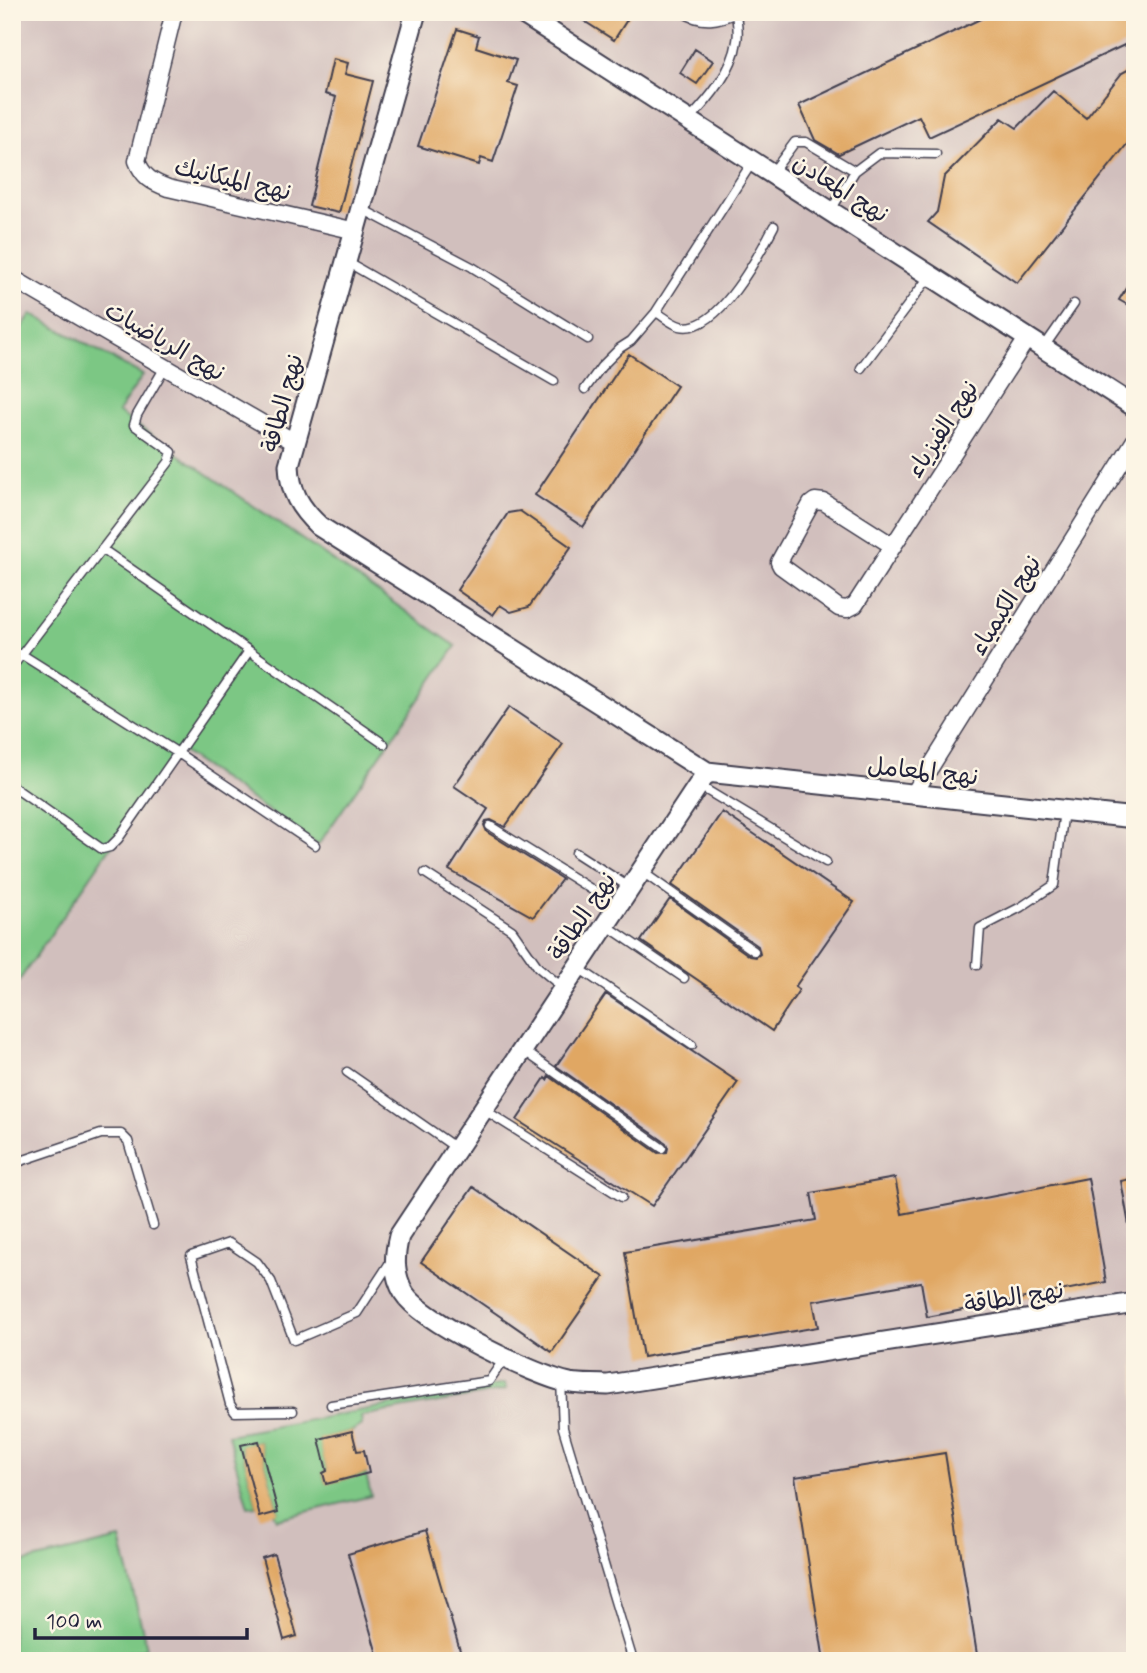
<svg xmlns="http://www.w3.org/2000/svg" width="1147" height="1673" viewBox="0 0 1147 1673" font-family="Mynerve,'Playpen Sans Arabic',sans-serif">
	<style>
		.industrial { fill: #d1bfbd }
		.green { fill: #7cc784; stroke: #4f7460; stroke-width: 2 }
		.building { fill: #e0a763 }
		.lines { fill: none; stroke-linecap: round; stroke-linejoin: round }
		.service-casing { stroke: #413e4e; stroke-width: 11 }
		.minor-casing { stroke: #413e4e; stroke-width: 19 }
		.tertiary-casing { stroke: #413e4e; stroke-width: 23 }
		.service { stroke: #fff; stroke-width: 8 }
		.minor { stroke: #fff; stroke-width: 16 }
		.tertiary { stroke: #fff; stroke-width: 19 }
		.labels { text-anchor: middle; stroke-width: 5; stroke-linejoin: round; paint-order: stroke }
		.street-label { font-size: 24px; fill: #22223b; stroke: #fcf5e5 }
	</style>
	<rect width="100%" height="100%" fill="#fcf5e5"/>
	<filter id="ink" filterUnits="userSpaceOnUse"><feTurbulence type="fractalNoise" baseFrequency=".0143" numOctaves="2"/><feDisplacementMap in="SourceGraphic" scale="14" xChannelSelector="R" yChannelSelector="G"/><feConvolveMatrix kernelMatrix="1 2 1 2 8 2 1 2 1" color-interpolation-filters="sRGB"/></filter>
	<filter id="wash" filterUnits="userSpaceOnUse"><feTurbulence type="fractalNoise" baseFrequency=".00686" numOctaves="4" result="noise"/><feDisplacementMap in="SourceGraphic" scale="28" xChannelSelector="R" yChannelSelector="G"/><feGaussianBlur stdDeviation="1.57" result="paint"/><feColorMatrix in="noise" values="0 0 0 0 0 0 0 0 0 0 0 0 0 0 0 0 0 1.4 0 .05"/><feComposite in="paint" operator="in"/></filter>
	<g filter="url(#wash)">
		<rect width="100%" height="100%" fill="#f2dbbb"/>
		<path class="industrial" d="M12,12h1123v1649h-1123z"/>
		<path class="green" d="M31,314l112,61 -25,37 338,234 -138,199 -140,-96 -166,242v-649z
			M505,1384l1,6 -145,26 1,9 -10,6 -32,8 7,32 -4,2 3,10 40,-9 5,22 -94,23 -3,-6 4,-2 -19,-70 -18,5 16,60 -9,1 -20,-72z
			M120,1539l27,109 -50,13h-85v-96z"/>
		<g id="blocks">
			<path class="building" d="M590,12h42l-18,28 -30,-19z
				M995,12h140v28l-206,97 -10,-21 -80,38 -24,-14 -16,-35z
				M457,29l22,7 -3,11 40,13 -8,23 10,3 -25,76 -12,-4 -2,7 -61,-19z
				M695,49l18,12 -16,23 -17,-11z
				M333,59l15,4 -3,11 28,7 -34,132 -30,-7 27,-109 -11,-3z
				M1135,66v68l-118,149 -89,-61 9,-10 7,-35 58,-59 15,10 36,-37 33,27 36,-45z
				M1135,273v36l-16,-9z
				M629,354l48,32 -94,141 -48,-32z
				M520,511l51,36 -42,60 -18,5 -11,-7 -7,10 -36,-25 51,-77z
				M509,707l54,37 -58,83 -14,-7 -5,1 -2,4 3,7 75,47 -29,38 -84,-47 39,-61 -34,-23z
				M722,812l132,90 -59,85 4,3 -27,41 -131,-90 29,-42 80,57 6,1 4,-3 -2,-8 -86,-61z
				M606,994l132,88 -86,124 -135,-86 28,-42 2,2 2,-4 109,77 9,-1 1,-4 -2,-5 -110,-77z
				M895,1178l7,36 186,-36 18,104 -179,35 -6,-35 -108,19 5,26 -175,30 -18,-105 191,-32 -5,-27z
				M1135,1178v46l-6,1 -8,-44z
				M473,1187l131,90 -52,75 -131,-90z
				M352,1431l5,20 7,-1 5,23 -43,11 -3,-11 4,-2 -8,-32z
				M259,1441l19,71 -18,5 -19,-72z
				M945,1453l33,208h-154l-29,-184z
				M425,1531l38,130h-84l-31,-107z
				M274,1554l23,82 -13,4 -22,-82z"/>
		</g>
	</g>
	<g filter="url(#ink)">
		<use href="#blocks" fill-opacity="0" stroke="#413e4e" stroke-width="2"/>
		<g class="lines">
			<defs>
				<path id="service" d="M682,12c21,13 36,9 57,0
					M689,120c20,-21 44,-49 48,-79 2,-9 0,-19 -1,-27
					M772,173l23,-31h11l49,29
					M362,209l110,58 116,72
					M831,210l24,-39 24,-18 57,1
					M347,262l207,119
					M656,312c7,4 16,12 24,14 38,9 80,-73 94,-100
					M1044,347l30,-43
					M861,368l68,-91
					M585,389l16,-22 19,-19 11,-7 25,-29 97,-151
					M102,549l282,195
					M21,654l157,99 137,92
					M12,667l157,-205 3,-10 -38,-27 3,-10 28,-48
					M698,785l128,77
					M12,786l90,63 8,-2 8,-8 131,-188
					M490,826l128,80
					M576,853l53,34
					M641,871l113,80
					M425,873l87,57 26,37 25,21
					M606,925l78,53
					M977,965l3,-37 41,-21 33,-22 10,-74
					M577,967l115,78
					M523,1050l139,98
					M347,1072l109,76
					M483,1109l139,88
					M12,1164l89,-30h20l7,7 25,84
					M561,1380l2,48 70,233
					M331,1405l158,-24 15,-22
					M293,1411l-58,1 -5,-8 -39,-148 38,-13 28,19 14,19 23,59 63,-27 34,-52"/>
				<path id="minor" d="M174,12l-37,149c6,16 15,21 31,27l188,43
					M12,278l284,165
					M893,546l-69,-44 -9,-1 -4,3 -32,58 2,4 58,42 8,1 8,-4 173,-268
					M913,795l222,-355"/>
				<path id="tertiary" d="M416,12l-127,453c1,27 11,43 30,61l388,246 428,46
					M520,12l615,395
					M707,772l-308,464c-5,20 -6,38 5,57 18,29 131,83 166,90 12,2 25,1 38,2l527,-82"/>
			</defs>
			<use href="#service" class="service-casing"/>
			<use href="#minor" class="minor-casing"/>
			<use href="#tertiary" class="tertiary-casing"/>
			<use href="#service" class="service"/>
			<use href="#minor" class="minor"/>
			<use href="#tertiary" class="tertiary"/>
		</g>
	</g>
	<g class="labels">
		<g class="street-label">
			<text transform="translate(233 179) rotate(13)" y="8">نهج الميكانيك</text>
			<text transform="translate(841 188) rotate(32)" y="8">نهج المعادن</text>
			<text transform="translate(165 341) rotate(30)" y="8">نهج الرياضيات</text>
			<text transform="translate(282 403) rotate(-75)" y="8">نهج الطاقة</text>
			<text transform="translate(942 429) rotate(-57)" y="8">نهج الفيزياء</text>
			<text transform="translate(1005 605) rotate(-58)" y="8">نهج الكيمياء</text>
			<text transform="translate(923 771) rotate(6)" y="8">نهج المعامل</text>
			<text transform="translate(582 916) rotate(-56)" y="8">نهج الطاقة</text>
			<text transform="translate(1014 1297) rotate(-9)" y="8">نهج الطاقة</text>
		</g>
	</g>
	<rect width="1147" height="1673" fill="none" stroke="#fcf5e5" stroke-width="42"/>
	<path d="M35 1628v10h212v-10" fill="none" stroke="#22223b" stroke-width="3.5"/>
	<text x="46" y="1628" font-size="21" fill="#22223b" stroke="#fcf5e5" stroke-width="5" paint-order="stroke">100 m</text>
</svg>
